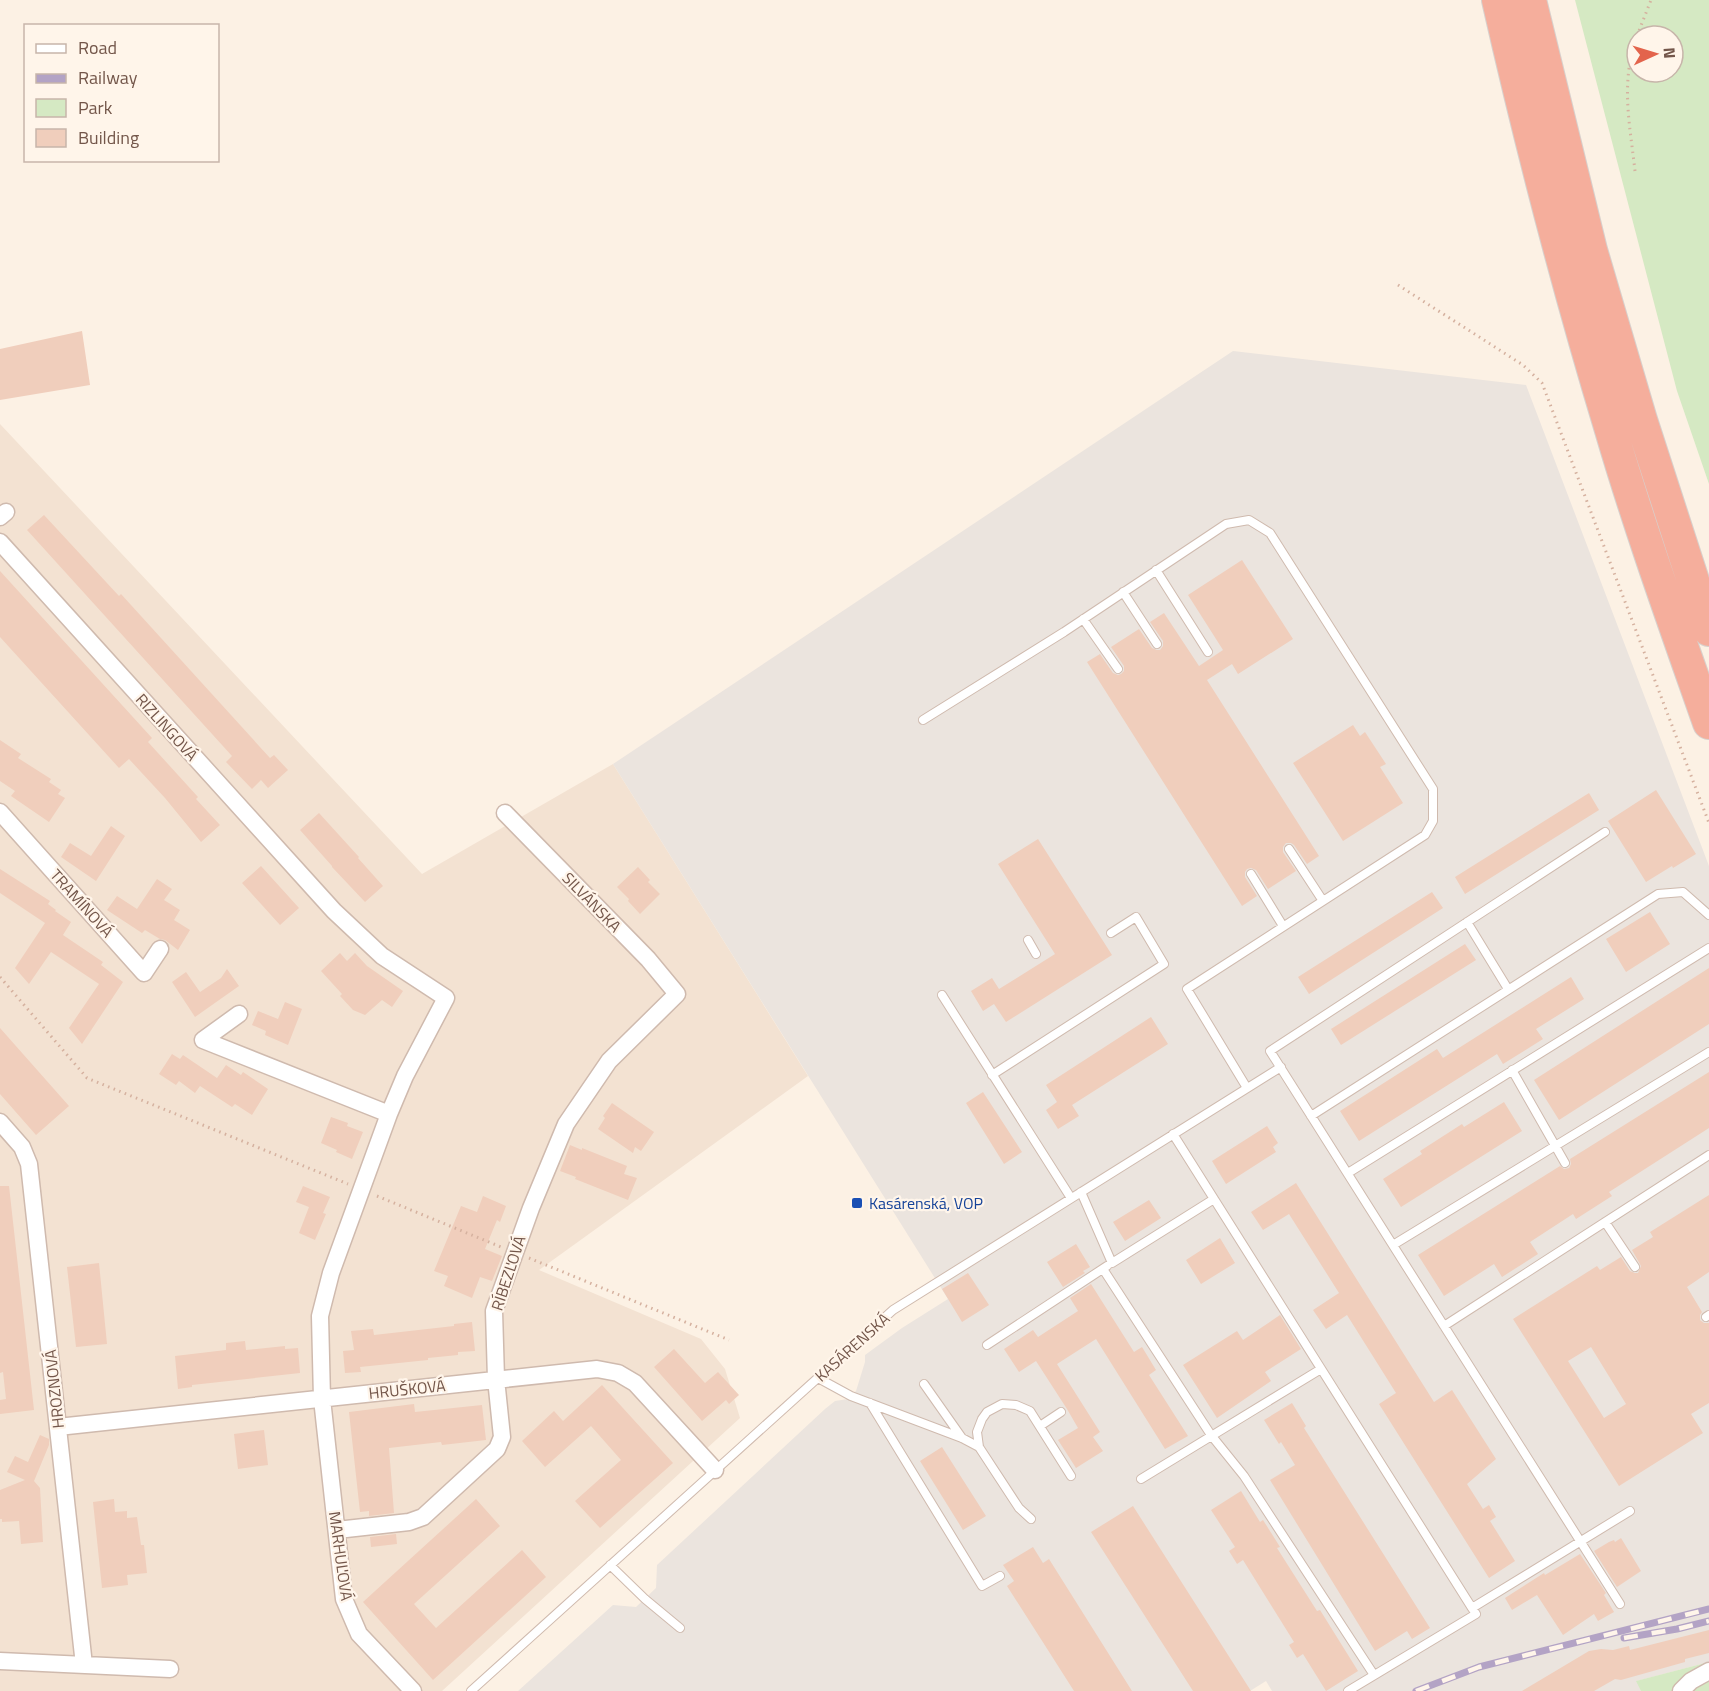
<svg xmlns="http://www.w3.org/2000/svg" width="1709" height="1691" viewBox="0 0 1709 1691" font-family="'Titillium Web',sans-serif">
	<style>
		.residential { fill: #f3e2d2 }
		.industrial { fill: #ebe4de }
		.green { fill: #d5e9c3; fill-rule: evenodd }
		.building { fill: #f0cebc; fill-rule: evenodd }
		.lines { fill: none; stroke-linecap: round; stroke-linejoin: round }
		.service-casing { stroke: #cfbaae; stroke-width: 10 }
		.minor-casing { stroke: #cfbaae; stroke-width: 19 }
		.motorway-casing { stroke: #d8d0cc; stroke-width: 34 }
		.path { stroke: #d5b19f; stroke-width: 3; stroke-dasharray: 1.5 4.5; stroke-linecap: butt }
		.service { stroke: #fff; stroke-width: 8 }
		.minor { stroke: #fff; stroke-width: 16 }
		.motorway { stroke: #f5ae9c; stroke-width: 32 }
		.rail-casing { stroke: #b3a3c5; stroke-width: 7 }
		.rail { stroke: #fff5ea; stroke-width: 4.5; stroke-dasharray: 14; stroke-linecap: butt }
		.transit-dot { fill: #1a4fb4; stroke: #fff5ea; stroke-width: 2 }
		.labels { text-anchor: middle; stroke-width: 4.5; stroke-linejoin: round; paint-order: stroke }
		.street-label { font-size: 16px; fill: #73564a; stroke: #fff5ea }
		.transit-label { font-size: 16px; fill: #164399; stroke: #fff5ea; text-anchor: start }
	</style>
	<rect width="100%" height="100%" fill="#fcf1e4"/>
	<path class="residential" d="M0,424l422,450 191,-110 195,312 -269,194 162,69 24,30 15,49 -298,273h-442z"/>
	<path class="industrial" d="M1233,351l293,34 183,481v796l-72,19 4,10h-369l-6,-10 -16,10h-732l95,-86 23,2 20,-19 1,-23 168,-156 10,-8 13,-2 8,-8 9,-29v-7l37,-27 46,-29 -335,-535z"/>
	<path class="green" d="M1575,0h134v484l-32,-93zM1637,36h36v36h-36z
		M1709,1662v29h-68l-5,-10z"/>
	<path class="building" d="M82,331l8,54 -90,15v-51z
		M44,515l75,81 2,-2 149,164 4,-3 14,15 -20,18 -7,-8 -9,9 -26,-27 6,-6 -205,-226z
		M1242,560l51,79 -55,35 -6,-10 -25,16 112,176 -12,8 -13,-19 -3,-2h-5l-3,4v5l13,19 -28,18 -12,-19 -5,-2 -4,1 -2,3v5l12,19 -15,10 -155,-244 13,-8 13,19 5,2 3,-1 3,-3v-5l-13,-19 28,-18 13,19 5,2h3l3,-4v-5l-13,-19 14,-9 35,53 24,-16 -35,-55z
		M0,571l152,167 -4,4 50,55 -2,2 24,26 -19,17 -36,-44 -36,-39 -10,9 -119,-131z
		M1353,725l7,11 5,-4 21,32 -6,3 23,36 -60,38 -50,-78z
		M0,740l21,14 -3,4 33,21 -2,3 12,8 -3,4 7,4 -16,24 -38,-26 4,-5 -15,-10z
		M1656,790l40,64 -23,14 -1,-2 -26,16 -38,-61z
		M1589,793l10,17 -134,84 -10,-17z
		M319,813l40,44 -1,1 25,28 -18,16 -33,-35v-1l-32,-36z
		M111,826l14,10 -29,45 -35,-24 9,-14 21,13z
		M1038,839l74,116 -106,67 -12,-18 -11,7 -12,-20 21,-13 7,11 56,-35 -57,-90z
		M261,866l38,42 -19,17 -38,-42z
		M638,867l12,13 -2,2 12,12 -20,20 -12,-13 1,-2 -12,-12z
		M0,869l50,32 -2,3 8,6 -1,1 16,11 -8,13 40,27 -2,3 22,17 -41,62 -13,-16 30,-44 -48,-32 -22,32 -14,-16 30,-45 -45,-30z
		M157,879l15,10 -8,11 16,10 -6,10 16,10 -12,20 -13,-10 -5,-1 -15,-9 -3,3 -35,-23 10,-14 20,13z
		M1432,892l11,16 -134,86 -11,-17z
		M1650,912l20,32 -44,28 -20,-33z
		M1465,944l11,16 -135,85 -10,-16z
		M340,953l7,8 8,-8 12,13 36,25 -11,16 -10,-7 -17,15 -12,-5 -13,-14 2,-2 -21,-23z
		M1709,968v56l-150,96 -25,-40z
		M227,969l12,17 -44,31 -23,-35 14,-10 14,20 21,-14z
		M1571,977l13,22 -48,30 7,10 -40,25 -6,-10 -138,87 -19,-30 97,-62 6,9z
		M285,1002l17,7 -14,36 -23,-10 1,-4 -14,-6 6,-14 20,8z
		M1151,1017l17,27 -96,61 7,11 -21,13 -12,-19 11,-8 -11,-17z
		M0,1028l69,78 -33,29 -36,-41z
		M172,1054l8,5 3,-4 34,23 9,-13 15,10 2,-3 25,17 -16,26 -17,-11 -3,3 -32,-21 -5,7 -16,-12 -3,4 -17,-11z
		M1709,1072v56l-100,64 3,4 -36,23 -3,-5 -43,28 8,12 -36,23 -8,-13 -50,32 -26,-41 142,-89 4,3 5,-1 2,-4 -1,-5z
		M983,1092l39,60 -18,12 -38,-61z
		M1504,1102l18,29 -121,76 -18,-28 39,-25 -2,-3 42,-27 2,3z
		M612,1103l42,29 -13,19 -6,-4 -2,6 -35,-24 7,-11 -2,-2z
		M331,1117l17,6 -1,3 16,6 -11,27 -16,-7 1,-2 -16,-7z
		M1267,1126l11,17 -5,4 3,5 -50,32 -14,-23z
		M570,1145l12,5v-2l45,18 -3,8 13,4 -9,22 -53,-21 1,-2 -16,-6z
		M1296,1183l138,219 18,-12 44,69 -29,25 16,25 6,-4 7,12 -6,4 25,40 -26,17 -110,-174 17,-11 -49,-78 -21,14 -13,-19 26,-17 -50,-79 -26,16 -12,-18z
		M0,1186h9l25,224 -34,4v-14l6,-1 -3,-27 -3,1z
		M303,1186l27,11 -7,16 3,1 -11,26 -16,-7 10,-26 -13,-5z
		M1709,1195v77l-22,15 15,25 -2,3v5l4,3h5v80l-18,11 12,19 -84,53 -106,-167 84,-53 3,4 21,-13 9,14 5,2h3l3,-7 -9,-16 21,-13 -3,-5zM1591,1347l35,57 -22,14 -36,-57z
		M483,1196l23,10 -6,16 -3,-2 -12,29 17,7 -10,25 -12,-4 -8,21 -28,-12 4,-10 -14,-5 27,-65 16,6z
		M1149,1200l12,18 -36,23 -12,-19z
		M1220,1238l15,25 -34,21 -15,-24z
		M1076,1244l14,23 -7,4 2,2 -22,14 -16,-25z
		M99,1263l8,81 -31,3 -9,-80z
		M968,1273l21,32 -27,17 -20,-33z
		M1091,1284l43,68 8,-5 14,23 -7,5 39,61 -23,13 -69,-110 -39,25 43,68 -7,5 10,14 -27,17 -18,-28 20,-12 -11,-19 -31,-48 -17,11 -15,-23 29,-19 5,7 40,-26 -8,-13z
		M1280,1315l21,34 -36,23 6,9 -54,37 -34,-53 54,-34 6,9z
		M472,1322l3,29 -17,1v3l-30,3v2l-68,7 1,5 -16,1 -2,-22 11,-1 -3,-19 22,-2 1,6 80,-9v-2z
		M245,1341l1,9 39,-4v3l13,-1 2,25 -108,12v2l-14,2 -3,-33 51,-6v-7z
		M674,1349l31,34 13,-11 21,23 -10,9 -3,-4 -24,21 -48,-54z
		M602,1385l71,78 -73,65 -25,-27 46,-41 -30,-34 -46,41 -23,-26 32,-30 9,10z
		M1292,1403l14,23 -2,2 126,200 -18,11 -5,-8 -32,20 -105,-171 25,-15 -14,-23 -2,2 -15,-24z
		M414,1404l1,8 67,-7 4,35 -44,5 -1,-3 -52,6 5,65 -25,3v-5l-9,1 -11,-100z
		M264,1430l4,35 -30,4 -4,-35z
		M40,1435l9,4v6l-15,36 6,7 3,54 -22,2 -2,-23 -17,1v-3h-2v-29l25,-10 -18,-8 8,-16 13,6z
		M942,1447l44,69 -23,14 -43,-69z
		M1241,1491l19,31 3,-2 17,27 -3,1 40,63 3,-1 38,61 -32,20 -23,-37 -6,4 -8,-13 5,-3 -51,-82 -6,4 -8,-13 6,-4 -24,-37z
		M114,1499l1,13 12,-1v7l10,-1 4,28h3l3,28 -20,2 1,10 -26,3 -9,-86z
		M476,1499l24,27 -86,78 22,24 86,-78 24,27 -113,103 -70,-78z
		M1133,1506l118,185h-58l-102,-159z
		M396,1534l1,10 -26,3 -1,-10z
		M1621,1538l20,33 -24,16 -23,-36 15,-9 5,-2 1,2z
		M1033,1547l10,16 6,-4 83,132h-58l-67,-105 7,-5 -11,-16z
		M1580,1554l26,39 -2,2 10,17 -16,9 -4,-7 -31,21 -26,-40 -25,15 -7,-12 39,-25 1,2z
		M1709,1630v23l-24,6v3l-64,18 -6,-1 -21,12h-72l67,-40 12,-2 12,1 16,-4 1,4z"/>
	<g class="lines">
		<defs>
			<path id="service" d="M1156,570l52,82
				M1123,592l34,52
				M1083,619l35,50
				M923,720l141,-88 162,-108 23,-4 21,13 163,256v32l-8,14 -238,154 60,99
				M1605,832l-335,219 350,553
				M1289,849l34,52
				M1251,874l32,52
				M1467,922l41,67
				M1028,940l8,14
				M942,995l129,203
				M1512,1070l53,93
				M992,1075l172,-111 -28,-47 -25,16
				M1311,1116l347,-222 25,-2 26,23
				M1173,1134l299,474 158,-97
				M1348,1173l361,-225
				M1081,1192l31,71 102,-64
				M1605,1222l30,45
				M1393,1245l316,-193
				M1103,1269l108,166 33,41 130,199
				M1706,1317l3,-2
				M1444,1326l265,-171
				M987,1345l120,-79
				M818,1378l33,18 111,42 17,9
				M924,1384l38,54
				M870,1403l112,183 18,-10
				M1040,1426l21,-14
				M1141,1479l180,-110
				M1031,1519l-12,-11 -40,-61 -2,-15 5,-13 5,-7 15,-8 14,1 14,6 41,65
				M610,1565l35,34 35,29
				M471,1691l422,-381 388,-243
				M1348,1691l128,-77 -4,-6"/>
			<path id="minor" d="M0,517l6,-5
				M0,542l334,369 48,45 64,42 -41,78 -16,38 -58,159 -11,43 2,83 22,200 15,35 54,57
				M0,812l144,161 16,-24
				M239,1014l-36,26 186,74
				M0,1122l22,25 7,17 55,501
				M58,1427l539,-58 21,4 17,10 80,87
				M337,1530l72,-8 14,-5 74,-68 5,-12 -6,-58 -2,-68 37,-103 35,-84 43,-63 68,-67 -29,-35 -143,-146
				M0,1661l170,8
				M1681,1691l10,-10 18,-10"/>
			<path id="motorway" d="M1498,0c33,145 70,288 113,430 29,99 64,196 98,293
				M1530,0l61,250 50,170 68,210"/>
		</defs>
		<use href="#service" class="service-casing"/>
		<use href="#minor" class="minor-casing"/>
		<use href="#motorway" class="motorway-casing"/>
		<path class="path" d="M1637,36l14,-36
			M1635,171c-5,-46 -15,-90 2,-134
			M1398,285l125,80 19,18 167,440
			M0,977l87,101 261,106
			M377,1196l124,51
			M529,1258l200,82"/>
		<use href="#service" class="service"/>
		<use href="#minor" class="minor"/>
		<use href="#motorway" class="motorway"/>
		<defs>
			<path id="rail" d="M1624,1638l53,-9 32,-8
				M1416,1691l63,-24 230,-58"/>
		</defs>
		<use href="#rail" class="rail-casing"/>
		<use href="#rail" class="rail"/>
	</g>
	<rect class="transit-dot" x="851" y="1197" width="12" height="12" rx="3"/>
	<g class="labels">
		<g class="street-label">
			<text transform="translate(167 727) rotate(48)" y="6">RIZLINGOVÁ</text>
			<text transform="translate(592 902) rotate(46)" y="6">SILVÁNSKA</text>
			<text transform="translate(82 903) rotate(48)" y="6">TRAMÍNOVÁ</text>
			<text transform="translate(508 1273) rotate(-72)" y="6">RÍBEZĽOVÁ</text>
			<text transform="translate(852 1347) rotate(-42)" y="6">KASÁRENSKÁ</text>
			<text transform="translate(54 1389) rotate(-96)" y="6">HROZNOVÁ</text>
			<text transform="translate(407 1389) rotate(-6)" y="6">HRUŠKOVÁ</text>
			<text transform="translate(341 1556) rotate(82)" y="6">MARHUĽOVÁ</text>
		</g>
		<g class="transit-label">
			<text x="869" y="1209">Kasárenská, VOP</text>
		</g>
	</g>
	<rect x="24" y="24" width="195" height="138" fill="#fff5ea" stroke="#c7b5aa" stroke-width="1.5"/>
	<rect x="36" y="44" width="30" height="9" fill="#ffffff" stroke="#c7b5aa" stroke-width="1.5"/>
	<text x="78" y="54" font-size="18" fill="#73564a">Road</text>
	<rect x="36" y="74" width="30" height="9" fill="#b3a3c5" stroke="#c7b5aa" stroke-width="1.5"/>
	<text x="78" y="84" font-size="18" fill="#73564a">Railway</text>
	<rect x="36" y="99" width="30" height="18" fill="#d5e9c3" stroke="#c7b5aa" stroke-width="1.5"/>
	<text x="78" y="114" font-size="18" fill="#73564a">Park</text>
	<rect x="36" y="129" width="30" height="18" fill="#f0cebc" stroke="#c7b5aa" stroke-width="1.5"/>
	<text x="78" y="144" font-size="18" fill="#73564a">Building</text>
	<g transform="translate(1655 54) rotate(86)"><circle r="28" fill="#fff5ea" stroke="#c7b5aa" stroke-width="1.5"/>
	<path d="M0-4.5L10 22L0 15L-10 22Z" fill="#e3644c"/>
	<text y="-9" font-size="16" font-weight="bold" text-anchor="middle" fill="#73564a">N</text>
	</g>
</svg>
